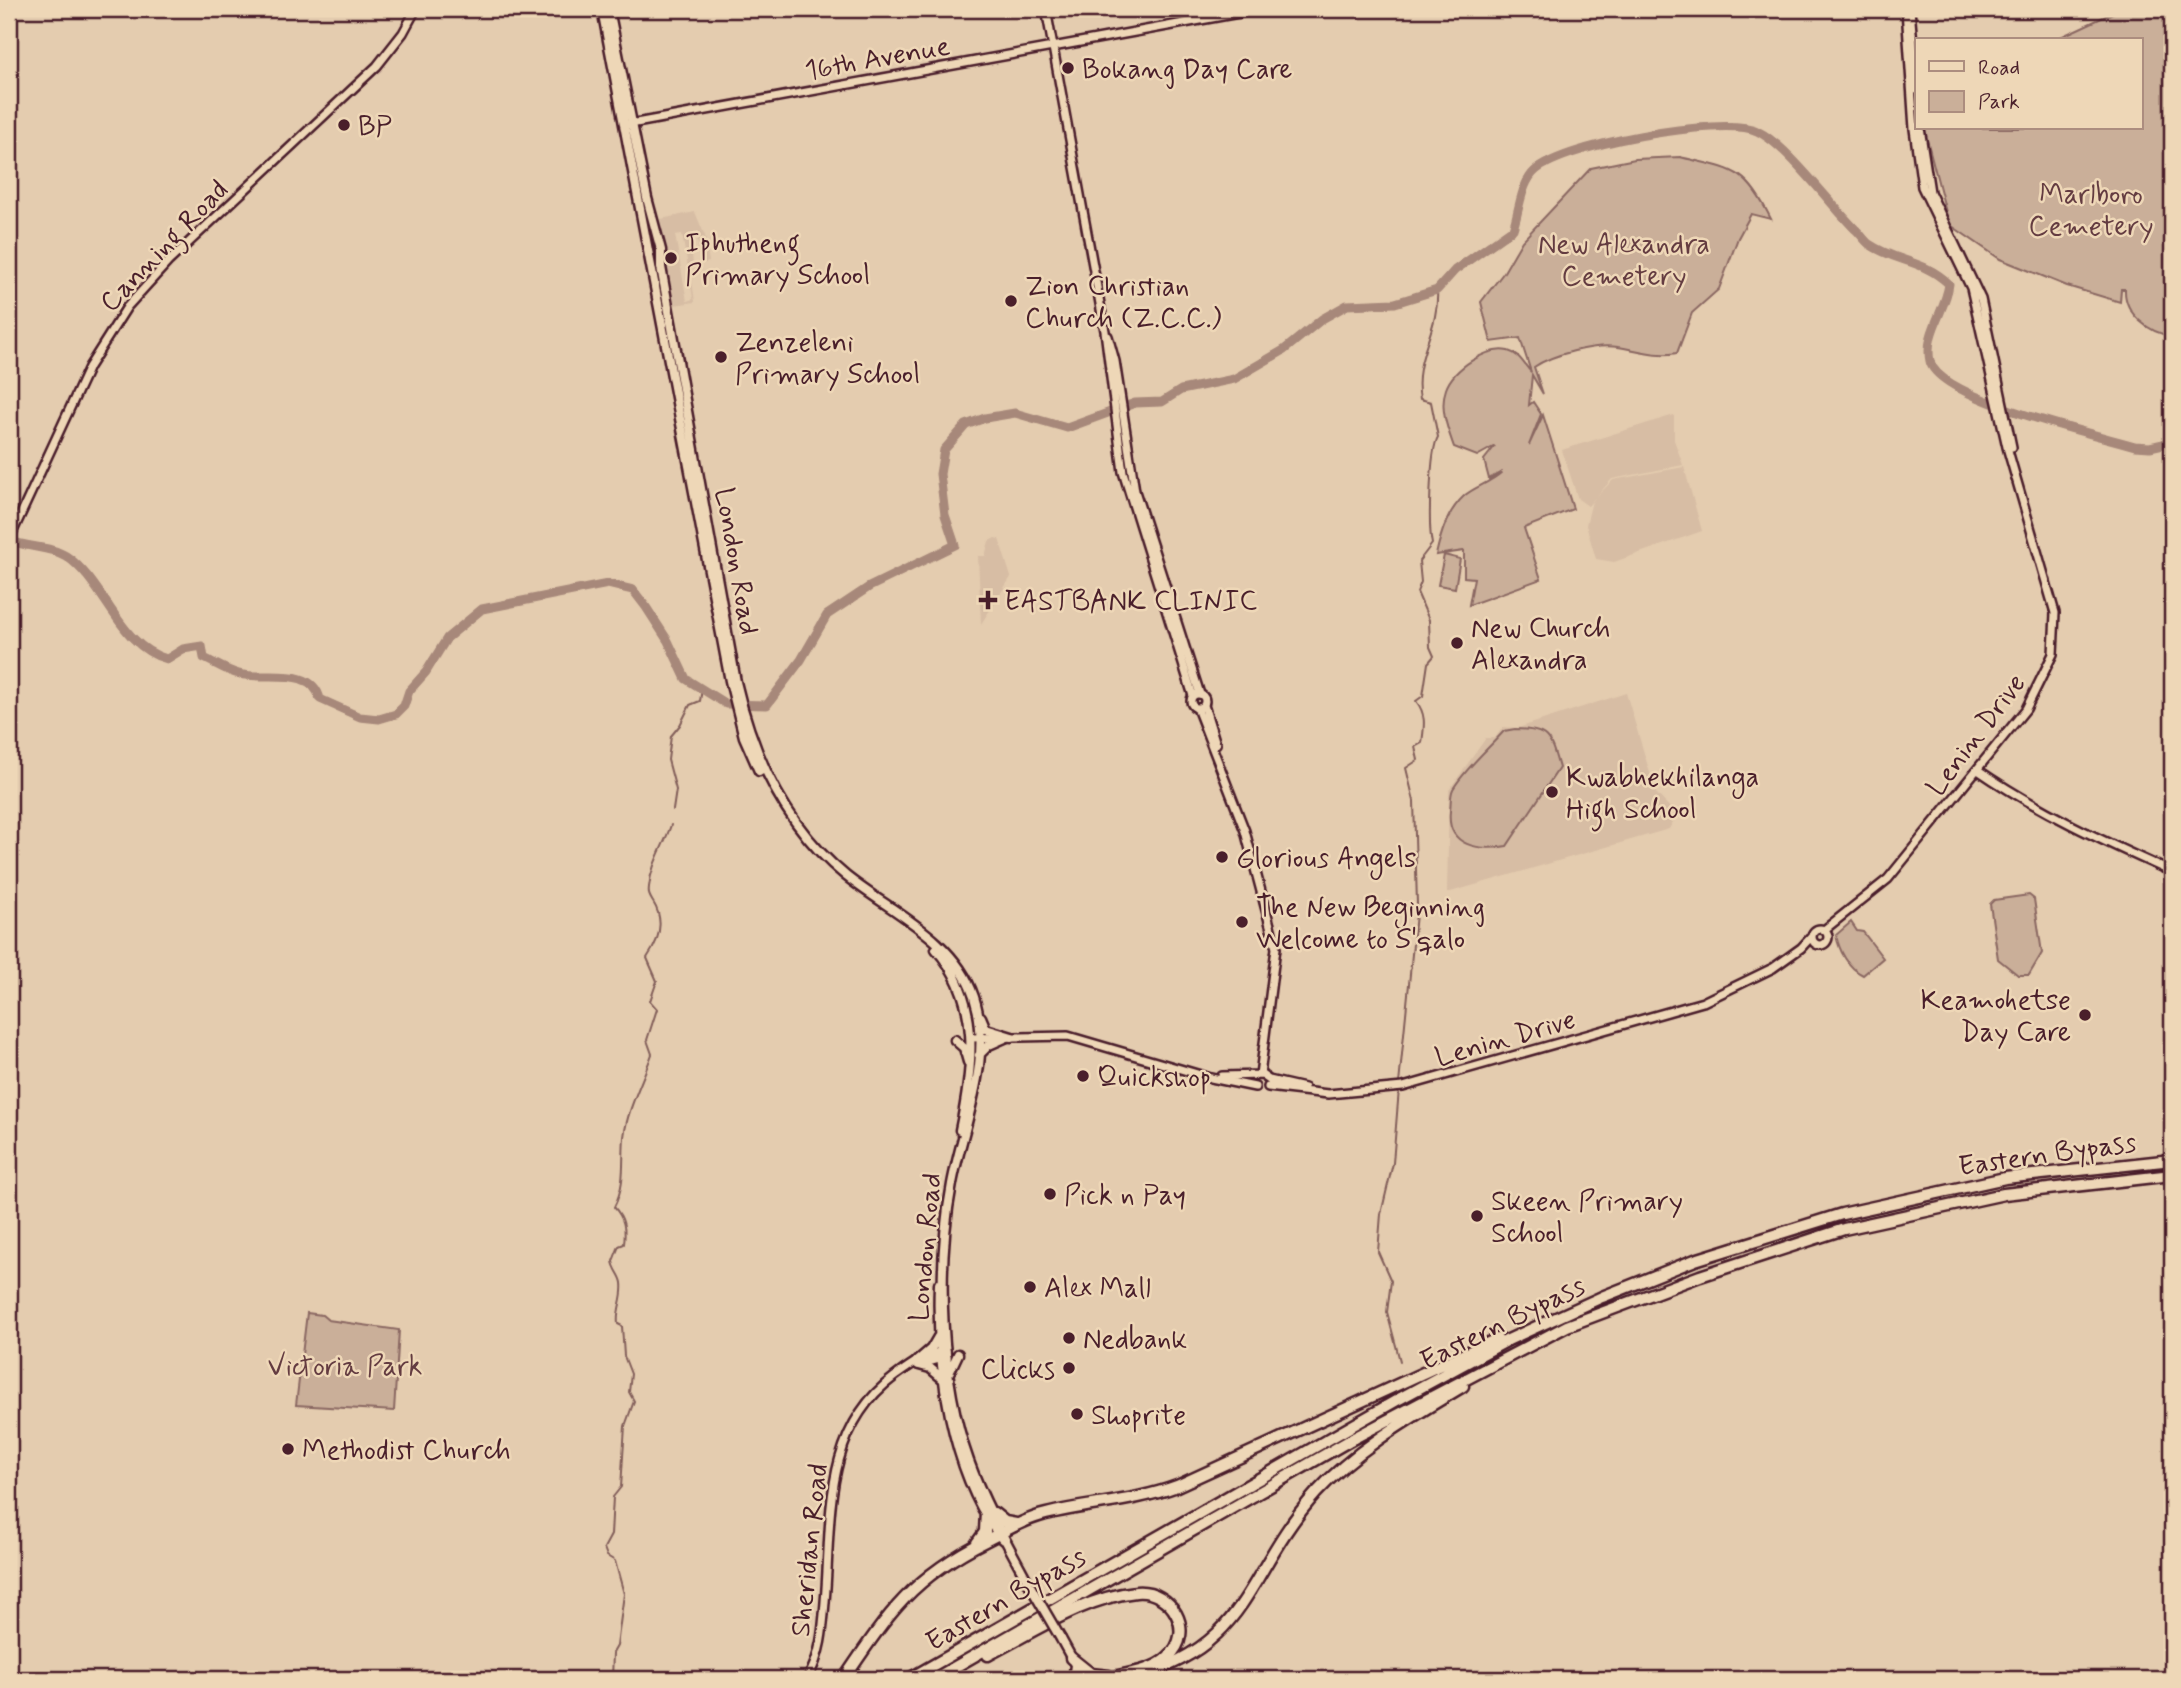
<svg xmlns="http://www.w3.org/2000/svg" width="2181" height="1688" viewBox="0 0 2181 1688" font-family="Mynerve,sans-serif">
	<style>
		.built { fill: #d7bda4; fill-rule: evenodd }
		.green { fill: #caaf99; stroke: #8a6762; stroke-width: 2 }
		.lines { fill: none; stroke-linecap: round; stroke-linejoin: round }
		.stream { stroke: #825e5a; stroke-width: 2 }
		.river { stroke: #a7887a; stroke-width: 9 }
		.secondary-casing { stroke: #4a1f2b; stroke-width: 12 }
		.primary-casing { stroke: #4a1f2b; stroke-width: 13 }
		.highway-casing { stroke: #4a1f2b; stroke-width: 15 }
		.secondary { stroke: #eed7b7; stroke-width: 7 }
		.primary { stroke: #eed7b7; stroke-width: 8 }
		.highway { stroke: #eed7b7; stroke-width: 10 }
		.primary-bridge-casing { stroke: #4a1f2b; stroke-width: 13; stroke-linecap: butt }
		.primary-bridge { stroke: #eed7b7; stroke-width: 8 }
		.poi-dot { fill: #4a1f2b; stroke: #eed7b7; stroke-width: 2.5 }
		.labels { text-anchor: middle; stroke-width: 5; stroke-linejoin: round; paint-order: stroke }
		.street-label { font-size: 28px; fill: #4a1f2b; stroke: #eed7b7 }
		.poi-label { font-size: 28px; fill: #4a1f2b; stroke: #eed7b7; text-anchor: start }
		.park-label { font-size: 28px; fill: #643c41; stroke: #eed7b7 }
	</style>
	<rect width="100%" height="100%" fill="#e4ccaf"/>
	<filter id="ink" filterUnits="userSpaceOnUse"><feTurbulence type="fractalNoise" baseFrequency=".0143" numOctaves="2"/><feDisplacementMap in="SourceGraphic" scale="14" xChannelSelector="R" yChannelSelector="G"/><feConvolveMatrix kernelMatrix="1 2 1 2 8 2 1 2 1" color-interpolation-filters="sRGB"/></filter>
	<g filter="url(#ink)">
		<path class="built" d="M695,212l10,24 4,26 -19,5 5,35 -21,3 -18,-85zM682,234l3,18 6,-1 -1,-12 7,-1 4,25 -8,1 -1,-10 -6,1 7,44 -6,2 -12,-66z
			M1674,415v25l9,25 -71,14 -24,27 -10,-7 -16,-49z
			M1684,467l18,64 -88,31 -18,-3 -10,-34 6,-24 21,-21z
			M995,538l4,1 12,38 -30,47 -3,-68h7l4,-15z
			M1626,693l30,100 21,22 -8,14 -222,64 2,-103 37,-52h9l8,-11 15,1z"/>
		<path class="green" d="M2121,9h51v327c-23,-3 -48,-22 -47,-47h-4l-1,13 -53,-16 -67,-27 -51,-35 -25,-96h217v-88h-87z
			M1680,157c54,13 65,10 91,62l-20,-5 -13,24 -19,51 -27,24 -15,40c-22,4 -38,-3 -59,-6 -22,-4 -67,8 -84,20l9,27 -11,-19 -3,30 4,-3 8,12 -12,31 14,-30 30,94 -49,19 17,51 -72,26 5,-27 -10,-1v-26l-28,4c5,-22 11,-43 28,-59 10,-9 26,-13 38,-24l-13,7 -5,-19 11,-14 -18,10 -23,-9c-6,-17 -15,-39 -8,-58 7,-20 41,-43 62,-38 12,3 16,14 23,21l-11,-34 -29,4 -10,-40 23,-30 18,-31 69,-73 44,-9z
			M1444,555l16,4 -5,29 -17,-3z
			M1515,729c34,0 35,8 44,39l-52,78c-27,5 -61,1 -57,-35 1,-7 0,-16 3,-22 12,-20 35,-40 51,-58z
			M2029,895l5,4 8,54 -13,22h-11l-20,-16 -8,-55 4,-4z
			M1851,922l6,9 6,1 20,26 -20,17c-15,-7 -24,-25 -27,-40z
			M307,1313l15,2 6,5 71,10 -5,81 -98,-6z"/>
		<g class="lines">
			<path class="stream" d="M673,810l3,-20 -8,-30 3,-24 9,-11 10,-20 10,-4 2,-12
				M1399,1084l18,-180 -3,-103 -8,-33 12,-8 -3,-13 7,-4c2,-16 5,-28 -6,-42l7,-5 5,-33 6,-7 -4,-9 -1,-27 -12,-28 4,-10 -2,-21 13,-17c-4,-18 -2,-94 6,-107l-7,-35 -11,-3c-8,-41 20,-68 17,-109
				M1399,1089l-6,74 -12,51 -3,38 13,29 -4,31 13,49
				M612,1679l1,-26 4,-7 7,-52 -9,-33 -8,-5 -3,-8 7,-13 2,-38 8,-10 4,-61 9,-25 -5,-9 2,-18 -7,-18 -2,-30 -4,-2c-2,-14 6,-26 4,-41 -1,-8 -8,-13 -9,-22l6,-15 5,-2c2,-16 0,-26 -10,-37 12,-23 8,-46 10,-70 3,-27 19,-57 28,-83l-5,-14 10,-31 -7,-8 7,-20 -10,-23c12,-17 18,-37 6,-56 -3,-5 -5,-7 -4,-15 2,-23 15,-41 22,-62"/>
			<path class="river" d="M9,540c17,8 42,6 57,16 39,26 53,91 101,103l16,-10 19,-3 2,12c11,5 23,13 35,16 26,7 73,-9 81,25l40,18 19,2 17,-5 8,-8 5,-15 17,-19 21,-34 35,-29 126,-25 25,6 13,17 22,34 18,38 40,25 41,1 34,-45 26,-45 42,-28 86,-42 -10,-30 -5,-41 4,-24 22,-25 19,-7 30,-5 52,15 68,-25 27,-1 19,-12 53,-11 50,-29 38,-31 25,-14 48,-2 42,-13 18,-20 58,-41c6,-17 7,-40 19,-55 23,-29 193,-59 225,-43 31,15 71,71 98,98 5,4 9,11 14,15 28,19 54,15 80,40 -3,26 -25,49 -19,77 8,38 168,74 205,85l15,1 22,-5"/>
			<defs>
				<path id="secondary" d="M1046,9l59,322 18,141 70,224
					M1910,9l7,81
					M625,125l636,-116
					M1920,128l10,64 51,107 31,148
					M1108,336l7,25 20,130 65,203
					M9,540l80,-173 38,-60 42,-46 208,-195 26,-33 13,-24
					M1191 701a7 7 0 1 1 14 0a7 7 0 1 1-14 0Z
					M1204,705l12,39
					M1197,708l48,123 31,117 -16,127
					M1978,770c61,42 127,72 194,102
					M1812 937a8 8 0 1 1 16 0a8 8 0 1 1-16 0Z
					M1824,930l64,-51 138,-170 27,-55 2,-41 -48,-166 -36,-159 -49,-101 -8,-58 -8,-120
					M971,1038l97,-2 143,42 44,9
					M1222,1076l40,-1 7,5 35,8
					M1268,1087l60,7 75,-7 300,-85 70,-34 28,-20 11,-12
					M918,1365l29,-8
					M807,1679c14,-23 16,-50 18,-77 7,-80 -4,-171 69,-225 15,-11 32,-24 52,-26"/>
				<path id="primary" d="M602,9l128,672 14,56 15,34
					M609,9l38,189 14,52v17l75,415c17,74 50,145 110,194 45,36 108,62 128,121 20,62 -11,127 -22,187 -16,84 -12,196 17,277 15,42 39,84 60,123
					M936,949c46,51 37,119 24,181
					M981,1017l5,12 26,8
					M955,1040l9,8 4,14
					M979,1055l10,-10 18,-8
					M939,1284c-3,80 12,190 63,255
					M917,1361l14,-12 7,-12
					M919,1365l11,3 13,11
					M950,1371l8,-17
					M1061,1639l22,40
					M1073,1679l2,-14"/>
				<path id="highway" d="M994,1513l11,9 11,2
					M977,1543l8,-11 1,-21
					M988,1655c45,-23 97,-58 148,-63 35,-3 61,39 32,65 -15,15 -45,17 -65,22
					M1071,1658l20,16 18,2
					M844,1679c45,-67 69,-102 143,-139 20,-10 38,-21 59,-26 44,-11 88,-12 131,-28l320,-147
					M909,1679l490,-280 109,-59 94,-43 93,-37 147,-46 163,-36 167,-18
					M934,1679l420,-241 213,-112 133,-50 144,-47 160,-35 168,-19
					M1130,1679c123,-34 113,-104 186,-186 41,-45 96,-76 147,-107"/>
			</defs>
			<use href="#secondary" class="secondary-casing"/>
			<use href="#primary" class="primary-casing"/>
			<use href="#highway" class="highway-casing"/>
			<use href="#secondary" class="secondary"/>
			<use href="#primary" class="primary"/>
			<use href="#highway" class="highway"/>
			<defs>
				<path id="primary-bridge" d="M1029,1584l32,55"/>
			</defs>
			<use href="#primary-bridge" class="primary-bridge-casing"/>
			<use href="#primary-bridge" class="primary-bridge"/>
		</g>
	</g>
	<g class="poi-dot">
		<circle cx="1068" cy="68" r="7"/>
		<circle cx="344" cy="125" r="7"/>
		<circle cx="671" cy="258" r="7"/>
		<circle cx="1011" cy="301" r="7"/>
		<circle cx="721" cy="357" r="7"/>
		<path d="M984.5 589.5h7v7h7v7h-7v7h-7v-7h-7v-7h7z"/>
		<circle cx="1457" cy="643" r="7"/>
		<circle cx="1552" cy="792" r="7"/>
		<circle cx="1222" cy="857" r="7"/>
		<circle cx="1242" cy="922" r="7"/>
		<circle cx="2085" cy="1015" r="7"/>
		<circle cx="1083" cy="1076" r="7"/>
		<circle cx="1050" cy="1194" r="7"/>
		<circle cx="1477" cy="1216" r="7"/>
		<circle cx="1030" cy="1287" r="7"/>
		<circle cx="1069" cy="1338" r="7"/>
		<circle cx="1069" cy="1368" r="7"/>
		<circle cx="1077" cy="1414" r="7"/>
		<circle cx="288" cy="1449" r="7"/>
	</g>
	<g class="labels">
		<g class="street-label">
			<text transform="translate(877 57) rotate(-10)" y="10">16th Avenue</text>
			<text transform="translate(163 245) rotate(-46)" y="10">Canning Road</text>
			<text transform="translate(738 561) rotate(80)" y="10">London Road</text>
			<text transform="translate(1975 734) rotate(-53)" y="10">Lenin Drive</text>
			<text transform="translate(1505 1037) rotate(-16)" y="10">Lenin Drive</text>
			<text transform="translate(2047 1153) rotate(-8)" y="10">Eastern Bypass</text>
			<text transform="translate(924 1247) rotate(-85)" y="10">London Road</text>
			<text transform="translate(1502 1322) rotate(-26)" y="10">Eastern Bypass</text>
			<text transform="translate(808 1550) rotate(-84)" y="10">Sheridan Road</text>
			<text transform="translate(1005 1598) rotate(-30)" y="10">Eastern Bypass</text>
		</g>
		<g class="poi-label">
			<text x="1082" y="78">Bokang Day Care</text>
			<text x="358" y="135">BP</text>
			<text x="685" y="252">Iphutheng<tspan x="685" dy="32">Primary School</tspan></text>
			<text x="1025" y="295">Zion Christian<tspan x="1025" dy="32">Church (Z.C.C.)</tspan></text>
			<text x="735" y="351">Zenzeleni<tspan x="735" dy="32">Primary School</tspan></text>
			<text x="1004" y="610">EASTBANK CLINIC</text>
			<text x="1471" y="637">New Church<tspan x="1471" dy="32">Alexandra</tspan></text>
			<text x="1566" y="786">Kwabhekhilanga<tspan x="1566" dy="32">High School</tspan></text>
			<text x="1236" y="867">Glorious Angels</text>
			<text x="1256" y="916">The New Beginning<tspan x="1256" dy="32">Welcome to S'qalo</tspan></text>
			<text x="2071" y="1009" text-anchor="end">Keamohetse<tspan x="2071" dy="32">Day Care</tspan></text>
			<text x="1097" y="1086">Quickshop</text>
			<text x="1064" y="1204">Pick n Pay</text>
			<text x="1491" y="1210">Skeen Primary<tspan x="1491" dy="32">School</tspan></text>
			<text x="1044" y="1297">Alex Mall</text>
			<text x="1083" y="1348">Nedbank</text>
			<text x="1055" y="1378" text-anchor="end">Clicks</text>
			<text x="1091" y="1424">Shoprite</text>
			<text x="302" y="1459">Methodist Church</text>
		</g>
		<g class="park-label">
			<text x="2091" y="203">Marlboro<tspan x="2091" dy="32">Cemetery</tspan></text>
			<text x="1624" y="253">New Alexandra<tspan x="1624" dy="32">Cemetery</tspan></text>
			<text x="345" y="1375">Victoria Park</text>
		</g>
	</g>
	<rect width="2181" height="1688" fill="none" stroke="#eed7b7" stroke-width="35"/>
	<rect x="18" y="18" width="2146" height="1653" fill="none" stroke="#4a1f2b" stroke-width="2.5" filter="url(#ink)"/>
	<rect x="1915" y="38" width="228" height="91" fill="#eed7b7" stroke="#ac8d7f" stroke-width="2"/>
	<rect x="1929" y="61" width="35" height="10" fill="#eed7b7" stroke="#ac8d7f" stroke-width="2"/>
	<text x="1978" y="74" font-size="21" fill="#4a1f2b">Road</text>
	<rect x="1929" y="91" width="35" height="21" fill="#caaf99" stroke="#ac8d7f" stroke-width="2"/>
	<text x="1978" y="108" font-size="21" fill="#4a1f2b">Park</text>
</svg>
